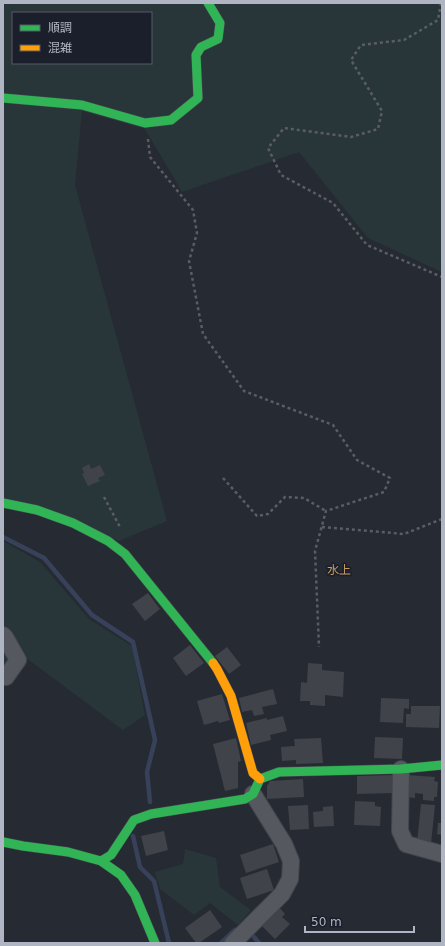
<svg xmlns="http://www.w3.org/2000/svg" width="445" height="946" viewBox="0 0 445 946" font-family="'DejaVu Sans','Noto Sans JP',sans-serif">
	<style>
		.green { fill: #28363a; fill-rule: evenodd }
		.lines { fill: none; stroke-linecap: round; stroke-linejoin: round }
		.stream { stroke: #37425a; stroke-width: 4.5 }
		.building { fill: #40434a }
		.street-casing { stroke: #42454b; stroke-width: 18 }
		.fast-casing { stroke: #42454b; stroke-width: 10 }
		.slow-casing { stroke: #42454b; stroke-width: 10 }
		.path { stroke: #5a5d64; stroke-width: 2.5; stroke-dasharray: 3 3; stroke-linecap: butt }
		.street { stroke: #56585f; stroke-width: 16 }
		.fast { stroke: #30b455; stroke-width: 9 }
		.slow { stroke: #ff9f0a; stroke-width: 9 }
		.labels { text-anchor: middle; stroke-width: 3.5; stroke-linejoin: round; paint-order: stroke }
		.neighbourhood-label { font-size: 12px; fill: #c99b64; stroke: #1b1f2b }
	</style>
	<rect width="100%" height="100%" fill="#262a32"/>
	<path class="green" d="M3,3h439v269l-74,-34 -69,-86 -117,40 -37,-63 -63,-18 -7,74 92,336 -48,20 -116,-42zM13,13h138v50h-138z
		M3,541l37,21 49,57 43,27 13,69 -22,15 -97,-72 -23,15z
		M185,849l31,9 4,29 31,23 -13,15 -28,-22 -16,12 -34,-26 -5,-17 28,-8z"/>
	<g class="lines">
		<path class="stream" d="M3,537l41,21 48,57 41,27 22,98 -8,32 3,30
			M133,836l7,31 14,14 15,62
			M254,937l5,6
			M221,943l14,-13"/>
	</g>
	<path class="building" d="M89,464l2,5 9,-4 5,10 -7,3 2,3 -12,5 -6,-12 2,-1 -2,-5z
		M148,593l12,16 -15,12 -13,-17z
		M190,645l14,18 -18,13 -13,-18z
		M227,647l14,18 -12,9 -14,-18z
		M308,663l14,1v6l22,2 -1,25 -18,-2v11l-15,-1v-4h-10l1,-19 6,1z
		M273,689l4,15 -15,3 2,7 -10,2 -2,-6 -10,2 -3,-14z
		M222,694l8,26 -11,3 -1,-2 -14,4 -7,-24z
		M381,698l28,1v10l-5,-1 -1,15 -23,-1z
		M411,706h29l-1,22 -33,-1v-13h5z
		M283,716l4,15 -17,4 1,5 -20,5 -5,-22 21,-5v2z
		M375,737l28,1 -1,21 -28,-1z
		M236,738l5,23 -3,1v26l-13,3 -12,-47z
		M321,738l2,25 -27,1v-4l-14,1 -1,-14 14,-1 -1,-7z
		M395,775v18l-38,1v-18z
		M407,775l28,2 -1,4 4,1 -1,15h-3v4l-11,-1v-6l-8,-1v5l-9,-1z
		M303,779l1,18 -37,2v-13l3,-5z
		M355,801l20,1v4l6,1 -1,19 -26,-1z
		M421,804l14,1 -4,39 -14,-2z
		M308,805l1,24 -19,1 -2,-24z
		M333,806l1,20 -20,1 -1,-15 10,-1v-4z
		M438,823h4v12l-5,-1z
		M164,831l4,19 -22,6 -5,-20z
		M273,844l6,18 -33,11 -6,-18z
		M267,869l7,21 -27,9 -7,-21z
		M279,907l6,7 -3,3 8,7 -15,15 -14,-14z
		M210,910l12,17 -23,16h-3l-11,-15z"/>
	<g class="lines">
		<defs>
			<path id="street" d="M3,635l2,2 13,23 -12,17h-3
				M401,769l-1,62 6,13 36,10
				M233,943l49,-49 8,-15 1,-18 -7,-17 -31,-50"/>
			<path id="fast" d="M3,98l79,7 63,18 26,-3 27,-22 -2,-43 5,-8 17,-8 2,-16 -12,-20
				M3,503l34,7 36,13 35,18 17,13 88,109
				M3,842l20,4 45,6 33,9 20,14 14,20 20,48
				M101,861l10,-6 23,-35 17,-6 94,-15 8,-5 7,-15 19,-7 122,-3 41,-4"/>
			<path id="slow" d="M213,663l4,6 14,27 22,77 7,6"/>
		</defs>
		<use href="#street" class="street-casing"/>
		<use href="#fast" class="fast-casing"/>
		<use href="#slow" class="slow-casing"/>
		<path class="path" d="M441,3l-3,17 -34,20 -43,5 -10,15 31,51 -4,18 -27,8 -67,-9 -16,20 13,27 52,28 34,42 75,32
			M148,139l2,18 43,53 4,23 -8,28 14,73 41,57 89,34 24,35 33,18 -6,14 -58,19 -11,40 4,96
			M223,478l34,38 11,-2 17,-17 19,1 22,13
			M104,497l16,30
			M322,527l82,7 38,-15"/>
		<use href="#street" class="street"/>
		<use href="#fast" class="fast"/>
		<use href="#slow" class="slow"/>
	</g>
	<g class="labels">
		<g class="neighbourhood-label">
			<text x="339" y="574">水上</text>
		</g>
	</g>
	<rect width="445" height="946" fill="none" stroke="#b0b5c3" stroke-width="8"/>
	<rect x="12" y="12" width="140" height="52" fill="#1b1f2b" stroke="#575b68"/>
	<rect x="20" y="25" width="20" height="6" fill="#30b455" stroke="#575b68"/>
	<text x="48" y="32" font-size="12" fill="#b0b5c3">順調</text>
	<rect x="20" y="45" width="20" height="6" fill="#ff9f0a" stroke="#575b68"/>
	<text x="48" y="52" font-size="12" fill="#b0b5c3">混雑</text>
	<path d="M305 926v6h109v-6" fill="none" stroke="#b0b5c3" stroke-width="2"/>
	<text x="311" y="926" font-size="12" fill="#b0b5c3" stroke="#1b1f2b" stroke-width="3" paint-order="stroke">50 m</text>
</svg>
